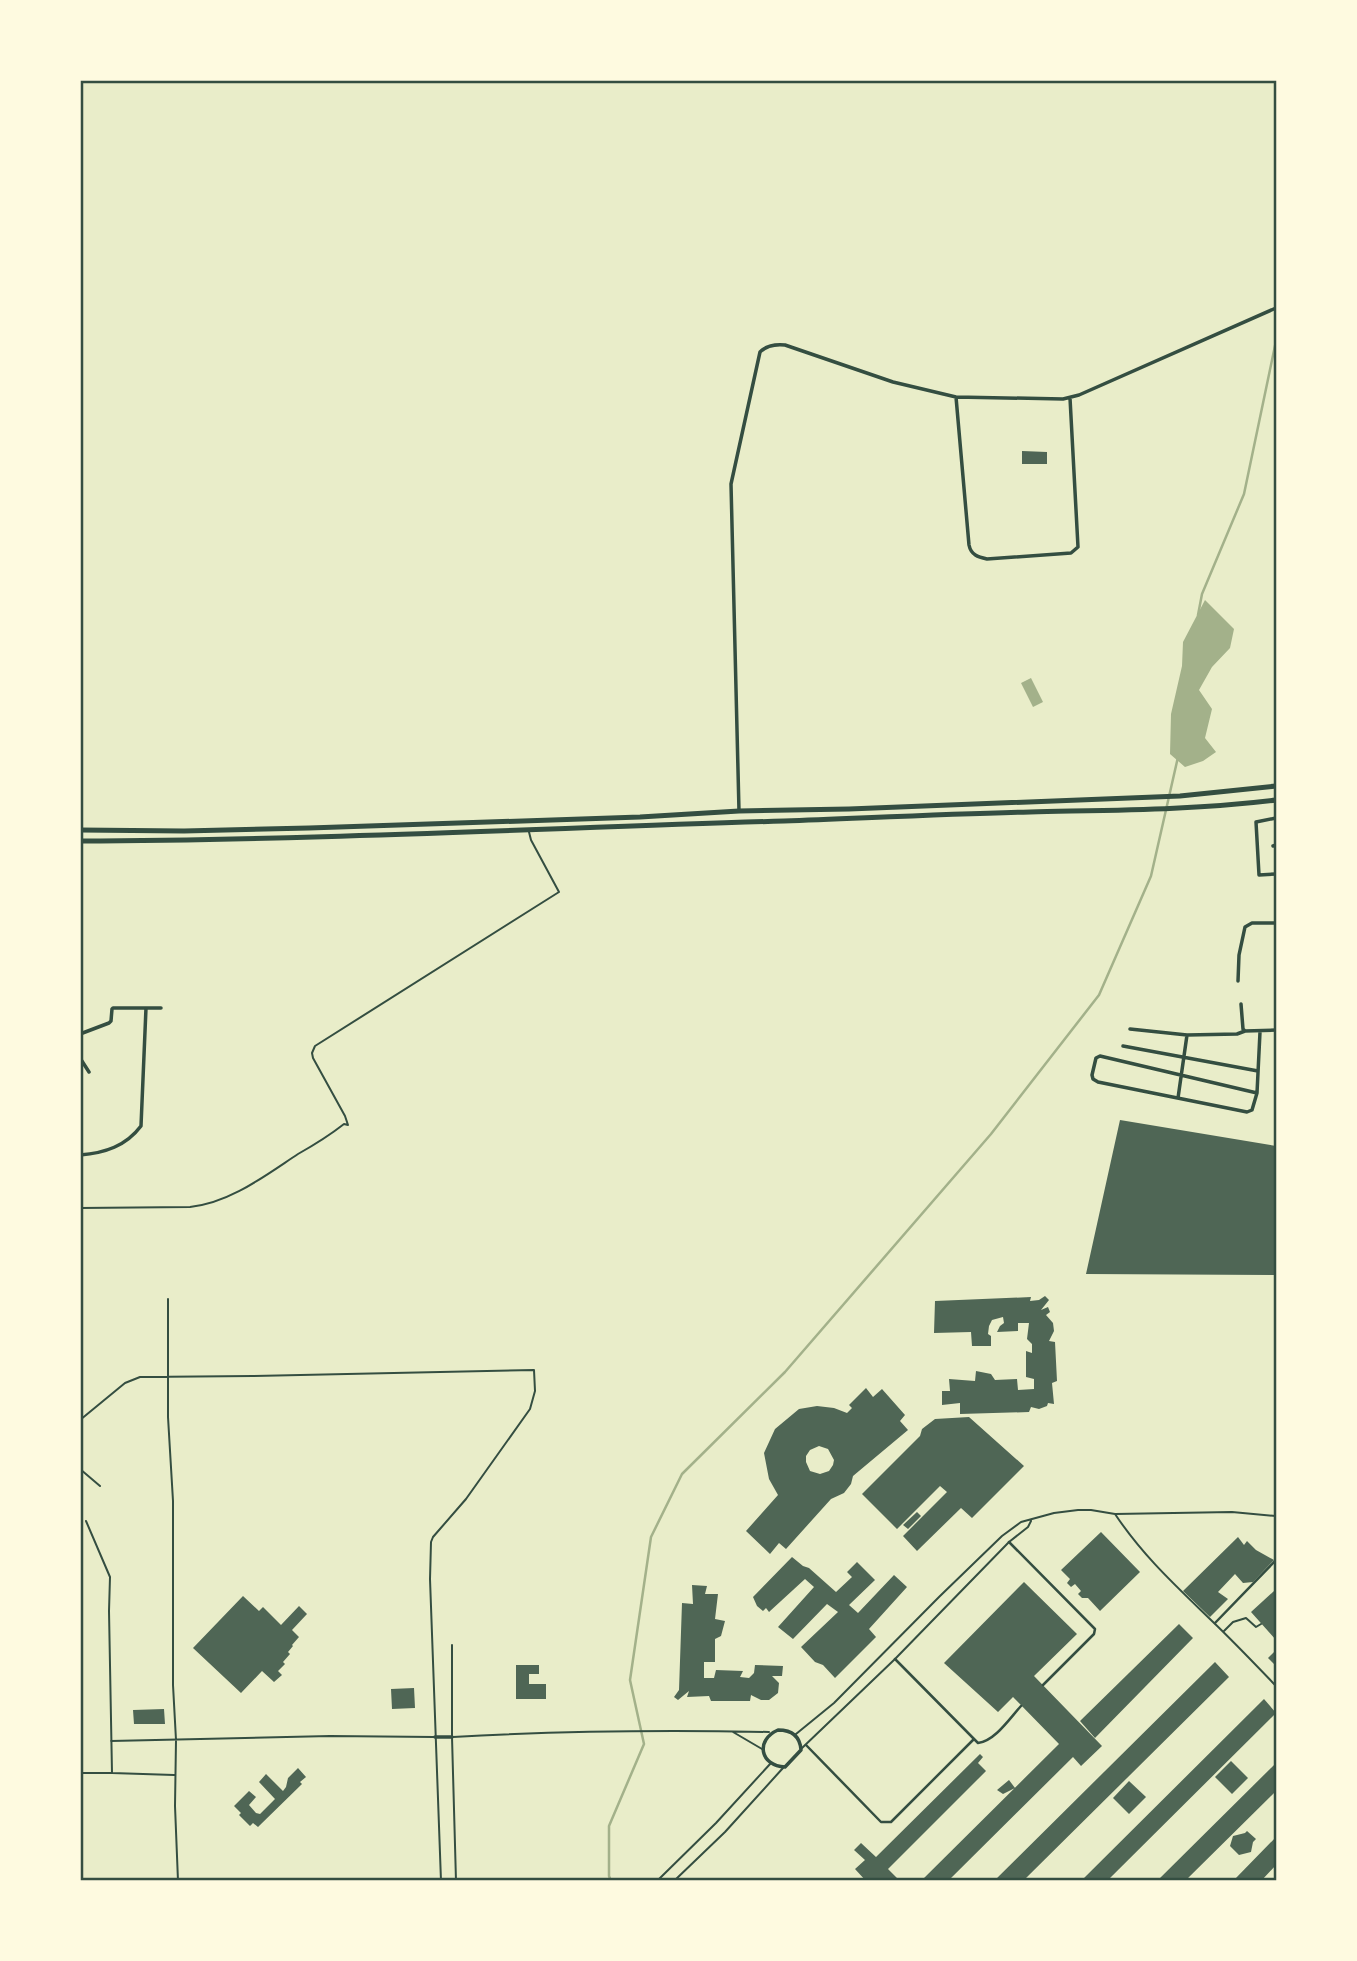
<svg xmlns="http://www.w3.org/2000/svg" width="1357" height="1961" viewBox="0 0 1357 1961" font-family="Inter,sans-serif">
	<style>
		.water { fill: #a3b18a }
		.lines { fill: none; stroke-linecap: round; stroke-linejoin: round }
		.stream { stroke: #a3b18a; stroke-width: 2.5 }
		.building { fill: #4f6655; fill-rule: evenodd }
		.service { stroke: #344e41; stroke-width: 2 }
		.pedestrian { stroke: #344e41; stroke-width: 2.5 }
		.minor { stroke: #344e41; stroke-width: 3.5 }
		.secondary { stroke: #344e41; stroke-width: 5 }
		.neatline { fill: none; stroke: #344e41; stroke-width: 2.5 }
	</style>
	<rect width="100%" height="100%" fill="#e9edc9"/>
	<path class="water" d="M1205,600l29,29 -4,19 -18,19 -13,23 13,19 -7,29 11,14 -13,9 -18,6 -15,-13 1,-40 11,-48 1,-24z
		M1031,678l12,24 -10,5 -12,-24z"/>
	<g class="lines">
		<path class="stream" d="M1198,615l4,-21 42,-100 32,-153
			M611,1881l-2,-5v-50l35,-82 -14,-64 21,-143 31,-63 103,-102 206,-238 108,-139 52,-119 27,-119"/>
	</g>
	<path class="building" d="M1022,451l25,1v12h-25z
		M1120,1120l156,26v129l-190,-1z
		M1045,1296l4,4 -8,10 7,-3 2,5 -4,3 7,8 1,8 -5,10 6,1 2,39 -5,2 2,21 -6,-1 -1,3 -8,3 -8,-2 -2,5 -69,2v-11l-18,2v-14h8l-1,-12 26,2 1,-10 15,3 4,6 22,-1 1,11 16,-1v-10l-8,-2v-26l6,2v-9l-5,-5 2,-16h-11v8l-21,1 3,-6 4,-3 -1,-6 -11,3 -3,6 -1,8 3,2v10h-19l-1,-14 -37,1 1,-32 96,-4 -1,4 9,-1z
		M866,1388l7,9 9,-8 23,26 -5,6 8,9 -55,46 -2,8 -7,9 -13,6 -45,50 -7,-6 -9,11 -24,-23 32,-36 -9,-16 -5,-26 11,-24 24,-20 18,-3 17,2 13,5 5,-5 -3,-3zM819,1446l9,3 6,11 -1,5 -4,6 -9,3 -10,-3 -4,-9v-6l4,-6z
		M969,1417l55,49 -52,52 -11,-10 -44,43 -14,-15 44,-44 -7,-6 -43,43 -35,-35 58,-58 2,-7 13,-10z
		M917,1512l4,4 -13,13 -5,-4z
		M1101,1532l39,40 -40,39 -12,-13h-6l-4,-4 3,-3 -6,-7 -4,3 -4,-4 3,-4 -9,-9z
		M1238,1537l6,8 3,-4 9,9 18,10 -21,22 -10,1 -8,-9 -17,18 10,7 -18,18 -27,-26z
		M792,1557l11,9 6,2 27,24 16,-15 -5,-5 10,-10 18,18 -26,25 9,8 36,-38 13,12 -38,42 7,8 -41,41 -12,-13 -8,-3 -14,-15 37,-35 -11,-8 -34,35 -15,-12 36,-40 -9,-8 -36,33 -3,-4 -3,3 -6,-5 -4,-9z
		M1024,1582l53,52 -43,42 68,70 -21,20 -8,-9 -125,124h-27l138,-137 -46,-47 -15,15 -54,-49z
		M692,1585l15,1 -2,8h13l-3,25 10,2 -4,15 -6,3v23h-11v16h10l2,-8 27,1 -3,6 9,1 5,-5 1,-8 28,1 -1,10h-10l7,7 -1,10 -9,7h-8l-10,-5 -1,6h-39l-2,-5 -22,1 2,-6 -11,9 -4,-3 5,-7 3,-87 11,1z
		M1274,1591l2,2v47l-25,-28z
		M243,1596l16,15 4,-4 18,18 18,-19 8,8 -15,16 7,7 -7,8 1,1 -5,6 2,2 -7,8 2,2 -7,7 4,4 -8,7 -12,-11 -21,22 -48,-45z
		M1179,1624l14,14 -98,100 -15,-17z
		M1276,1650v16l-8,-8z
		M1215,1662l14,15 -206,204h-29z
		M516,1665h23v9h-10v10h17v15h-30z
		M414,1688l1,20 -23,1 -1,-20z
		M1264,1699l12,14 -169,168h-26z
		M164,1709l1,15h-31l-1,-14z
		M980,1754l3,3 -5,6 8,8 -98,98 12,12h-34l-11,-12 10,-9 -11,-10 7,-7 15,14z
		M1231,1761l17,17 -16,16 -17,-17z
		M1276,1763v28l-91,90h-28z
		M298,1768l8,9 -6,5 2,2 -44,43 -5,-4 -3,3 -11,-11 2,-2 -7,-7 15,-15 7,6 -7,8 7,8 4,1 15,-15 -16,-17 7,-8 17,17 3,-4 2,-9z
		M1009,1780l6,8 -12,6 -6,-4z
		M1129,1781l17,16 -17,17 -16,-16z
		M1247,1831l9,8 -3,3 -2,10 -12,3 -9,-9 3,-10 12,-3z
		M1276,1837v28l-15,16h-25l-1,-2z"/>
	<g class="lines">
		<path class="service" d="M80,1208l110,-1c40,-4 76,-32 108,-53 16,-9 32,-19 46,-30l4,1 -3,-9 -32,-58 -1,-5 3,-7 244,-154 -28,-52 -2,-8
			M168,1299v118l5,84v184l3,55 -1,66 3,75
			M80,1420l45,-37 15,-6 113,-1 281,-6 1,21 -5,18 -64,90 -33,38 -2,5 -1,37 11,302
			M80,1469l20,17
			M1115,1514c28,42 61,72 97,107 22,21 43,43 64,65
			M86,1521l24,56 -1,34 3,162
			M1224,1631l9,-9 13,-4 10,9 5,-3
			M452,1645v92l4,144
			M733,1732l29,17
			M796,1734l38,-31 105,-106 63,-61 19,-14 33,-9 24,-3h13l24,4 117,-2 44,4
			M453,1737c105,-6 211,-7 316,-5
			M111,1741l219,-5 104,1
			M801,1749l94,-90 114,-117 19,-15 3,-6
			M80,1773h32l62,2
			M657,1881l59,-58 55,-60
			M674,1881l51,-49 58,-64"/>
		<path class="pedestrian" d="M1009,1542l86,87 -1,5 -51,51
			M1215,1623l61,-63
			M895,1659l83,84c17,-2 32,-25 43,-37
			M806,1745l75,77h10l83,-83"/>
		<path class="minor" d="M956,397l13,148c2,10 9,12 18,14l84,-6 7,-6 -8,-149
			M739,811l-8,-327 29,-132c7,-7 15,-8 25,-7l108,37 63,15 107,2 16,-4 197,-87
			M1276,818l-20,4 3,53 17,-1
			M1273,846l3,-1
			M1238,981l1,-26 6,-28 7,-4h24
			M1241,1004l2,25 2,2 31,-1
			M146,1008h15
			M1130,1029l57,6 50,-1 8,-3
			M80,1034l29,-11 2,-2 1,-12 1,-1h33l-5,118c-15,20 -36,27 -61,29
			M1123,1046l135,25
			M80,1058l9,14
			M1257,1093l-157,-37 -4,2 -4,17 1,4 5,3 149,30 5,-2 5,-17 3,-61
			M1178,1098l9,-63
			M778,1730c13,0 22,6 23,20l-16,17c-25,-1 -30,-27 -7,-37z
			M435,1737h17"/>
		<path class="secondary" d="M80,830l104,1 125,-3 331,-11 99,-6 110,-2 331,-13 96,-10
			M80,841c235,-1 470,-13 704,-20 82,-3 164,-7 246,-9 83,-2 165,-2 246,-12"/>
	</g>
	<rect width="1357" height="1961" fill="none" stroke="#fefae0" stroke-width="164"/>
	<rect x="82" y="82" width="1193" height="1797" class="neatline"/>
</svg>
